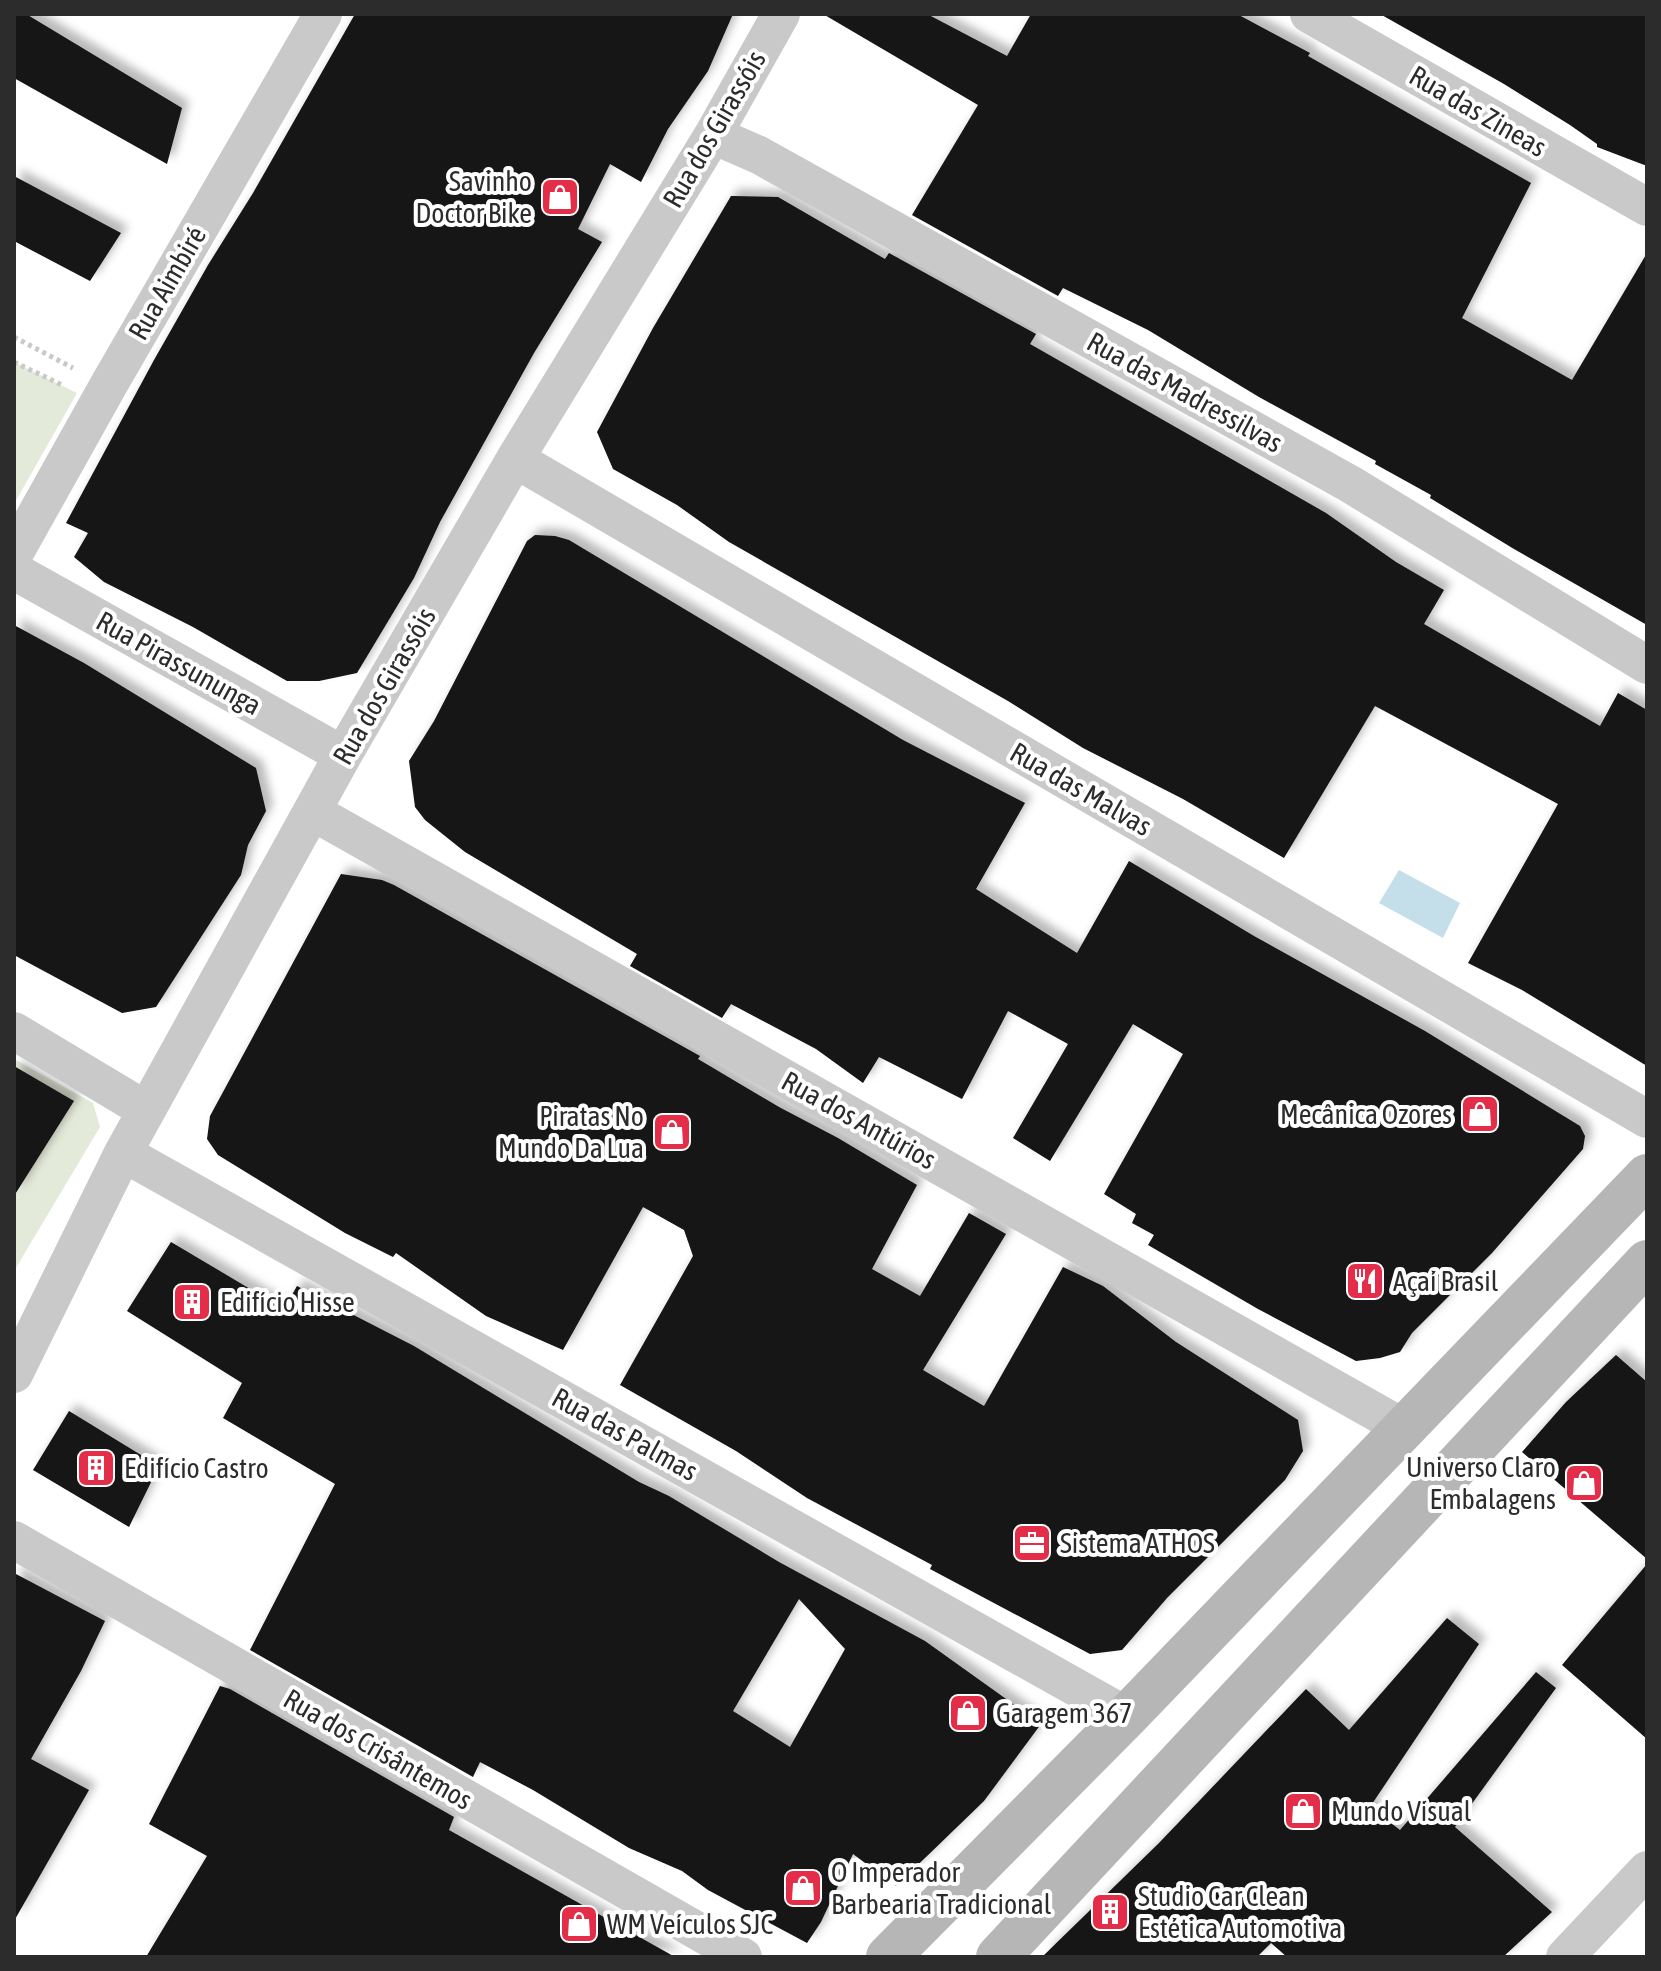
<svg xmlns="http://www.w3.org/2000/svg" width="1661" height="1971" viewBox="0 0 1661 1971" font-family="'Asap Condensed',sans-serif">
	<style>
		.green { fill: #e4ead9 }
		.water { fill: #c5dfea }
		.building { fill: #131313; fill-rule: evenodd; filter: url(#shadow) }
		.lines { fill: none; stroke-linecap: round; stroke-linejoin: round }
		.path { stroke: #c9c9c9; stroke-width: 5; stroke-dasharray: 4 4; stroke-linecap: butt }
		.minor { stroke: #c9c9c9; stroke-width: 38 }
		.secondary { stroke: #b6b6b6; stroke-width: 44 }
		.labels { text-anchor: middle; stroke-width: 8; stroke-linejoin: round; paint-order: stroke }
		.street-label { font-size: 28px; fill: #2c2c2c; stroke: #fff }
		.poi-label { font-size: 28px; fill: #2c2c2c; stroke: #fff; text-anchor: start }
	</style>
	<defs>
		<filter id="shadow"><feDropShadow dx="7" dy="-7" stdDeviation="4" flood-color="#0004"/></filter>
	</defs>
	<rect width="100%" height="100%" fill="#fff"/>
	<path class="green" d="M14,362l63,31 -63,111z
		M14,1059l79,44 7,24 -86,144z"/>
	<path class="water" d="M1399,870l61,33 -17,35 -64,-35z"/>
	<path class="building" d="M14,14h12l156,94 -15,56 -153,-86z
		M355,14h378l-25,57 -40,58 -27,53 -31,-18 -32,65 24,13 -68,111 -94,169 -26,56 -57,95 -38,8h-32l-94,-54 -89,-45 -30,-25 14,-24 -22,-10 88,-163 54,-95 45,-72z
		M823,14h104l80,42 24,-42h206l73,39 -2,3 223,127 -69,135 110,62 75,-127v372l-133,-76 -84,-51 1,-3 -56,-31 1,-3 -117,-64 -111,-67 -85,-42 -5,8 -146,-81 66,-110z
		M1380,14h267v152l-50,-19v-3l-27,-19 -66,-41z
		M14,176l107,57 -31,48 -76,-40z
		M731,196l47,1 107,62 4,-6 147,81 -6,10 296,169 70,49 48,28 -20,34 176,102 18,-33 29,17v356l-125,-76 -54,-27 90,-159 -183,-98 -91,152 -101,-59 -100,-51 -75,-47 -279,-159 -52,-37 -64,-36 -16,-37 56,-104z
		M535,535l20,1 14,4 334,200 122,63 -49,86 101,64 52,-92 125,75 171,95 155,95 5,10 -2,13 -91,104 -80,80 -12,19 -20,6 -24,3 -98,-52 -110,-64 6,-10 -22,-12 4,-9 -32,-20 79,-140 -50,-30 -83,137 -37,-23 55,-94 -60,-33 -46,88 -83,-42 -16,26 -47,-34 -85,-45 -9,14 -92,-52 7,-12 -172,-102 -40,-32 -10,-13 -6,-46 25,-40 93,-180z
		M14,625l70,38 172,105 10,43 -18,34 -7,30 -85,132 -34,6 -108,-58z
		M341,874l41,6 12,5 306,171 -2,3 81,48 59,31 79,47 -45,84 48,27 49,-83 37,21 -83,136 61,36 79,-139 40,19 73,56 122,78 5,31 -18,29 -118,118 -45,52 -32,4 -160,-85 2,-4 -125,-67 -71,-47 -116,-66 73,-129 -9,-26 -41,-23 -80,143 -77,-34 -90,-63 -3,4 -48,-24 -127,-78 -11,-16 3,-23z
		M14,1066l60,35 -60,95z
		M171,1242l113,67 13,-23 117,60 225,136 30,14 110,66 146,79 116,83 -57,77 -88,85 -43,-32 -32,68 -14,21 -99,-53 -26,-19 -53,-23 -96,-58 -53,-28 -7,15 -223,-127 85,-166 -112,-66 19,-35 -115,-72zM799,1599l46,50 -55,98 -57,-36z
		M1616,1355l31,27v177l-125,-107 44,-50z
		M69,1411l90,55 -30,61 -96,-57z
		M1647,1564v175l-85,-74z
		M14,1573l91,48 -24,50 -50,88 58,31 -75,131z
		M1447,1618l32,26 -109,163 30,23 136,-158 20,16 -101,139 97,85 -49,45h-216l-16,-14 -14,14h-215l117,-114 147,-154 43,41z
		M220,1686l10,3 224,128 -5,13 226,127h-529l61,-101 -58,-32z"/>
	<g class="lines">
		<path class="path" d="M14,337l59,31
			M14,362l48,23"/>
		<path class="minor" d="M1309,14l338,193
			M713,135l46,20 591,329 297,181
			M515,459l1132,660
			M14,554l94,-168 215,-372
			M14,571l329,184
			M313,812l1091,616
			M14,1031l132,79
			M123,1153l1004,563
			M14,1374l109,-221 220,-398 172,-296 198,-324 68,-121
			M14,1540l729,417
			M1565,1957l82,-87"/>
		<path class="secondary" d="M888,1957l239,-241 520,-540
			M998,1957l649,-695"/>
	</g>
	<defs>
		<symbol id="shop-square" viewBox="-11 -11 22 22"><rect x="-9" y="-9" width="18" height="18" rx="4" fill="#e42d49" stroke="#fff"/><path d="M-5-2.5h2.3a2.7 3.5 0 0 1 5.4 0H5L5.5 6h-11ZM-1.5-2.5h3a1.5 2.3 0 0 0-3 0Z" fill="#fff"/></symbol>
		<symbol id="restaurant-square" viewBox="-11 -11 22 22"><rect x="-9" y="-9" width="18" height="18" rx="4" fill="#e42d49" stroke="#fff"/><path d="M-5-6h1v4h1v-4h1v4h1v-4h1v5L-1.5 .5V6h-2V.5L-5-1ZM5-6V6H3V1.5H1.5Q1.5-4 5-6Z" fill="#fff"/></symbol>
		<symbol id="building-square" viewBox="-11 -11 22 22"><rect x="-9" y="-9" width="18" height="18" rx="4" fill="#e42d49" stroke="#fff"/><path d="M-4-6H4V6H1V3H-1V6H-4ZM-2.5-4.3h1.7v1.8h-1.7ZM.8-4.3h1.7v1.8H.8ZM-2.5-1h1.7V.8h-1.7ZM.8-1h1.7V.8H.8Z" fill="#fff"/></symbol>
		<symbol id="office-square" viewBox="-11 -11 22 22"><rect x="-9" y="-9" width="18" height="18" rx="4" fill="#e42d49" stroke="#fff"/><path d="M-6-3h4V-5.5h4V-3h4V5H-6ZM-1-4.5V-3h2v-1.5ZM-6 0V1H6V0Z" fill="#fff"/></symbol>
	</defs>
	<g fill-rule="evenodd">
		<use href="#shop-square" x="538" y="175" width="44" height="44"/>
		<use href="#shop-square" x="1458" y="1092" width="44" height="44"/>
		<use href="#shop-square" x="650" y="1110" width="44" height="44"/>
		<use href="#restaurant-square" x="1343" y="1259" width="44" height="44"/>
		<use href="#building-square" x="170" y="1280" width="44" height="44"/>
		<use href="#building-square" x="74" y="1446" width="44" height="44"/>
		<use href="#shop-square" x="1562" y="1461" width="44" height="44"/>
		<use href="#office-square" x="1010" y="1521" width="44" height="44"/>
		<use href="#shop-square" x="946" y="1691" width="44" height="44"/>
		<use href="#shop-square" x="1281" y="1789" width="44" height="44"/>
		<use href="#shop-square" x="781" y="1866" width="44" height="44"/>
		<use href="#building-square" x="1088" y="1890" width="44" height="44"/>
		<use href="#shop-square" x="557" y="1902" width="44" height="44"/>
	</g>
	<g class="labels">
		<g class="street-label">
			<text transform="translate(1478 111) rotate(30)" y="10">Rua das Zineas</text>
			<text transform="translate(714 129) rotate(-60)" y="10">Rua dos Girassóis</text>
			<text transform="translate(167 283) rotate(-60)" y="10">Rua Aimbiré</text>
			<text transform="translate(1185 392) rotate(29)" y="10">Rua das Madressilvas</text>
			<text transform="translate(179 663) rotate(29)" y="10">Rua Pirassununga</text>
			<text transform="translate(384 686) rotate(-60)" y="10">Rua dos Girassóis</text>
			<text transform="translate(1081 789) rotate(30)" y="10">Rua das Malvas</text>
			<text transform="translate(859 1120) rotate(29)" y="10">Rua dos Antúrios</text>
			<text transform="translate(625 1434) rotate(29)" y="10">Rua das Palmas</text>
			<text transform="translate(378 1749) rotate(30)" y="10">Rua dos Crisântemos</text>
		</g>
		<g class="poi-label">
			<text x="532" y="191" text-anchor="end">Savinho<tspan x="532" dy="32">Doctor Bike</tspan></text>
			<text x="1452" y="1124" text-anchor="end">Mecânica Ozores</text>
			<text x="644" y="1126" text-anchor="end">Piratas No<tspan x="644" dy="32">Mundo Da Lua</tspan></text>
			<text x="1393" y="1291">Açaí Brasil</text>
			<text x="220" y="1312">Edifício Hisse</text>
			<text x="1556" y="1477" text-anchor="end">Universo Claro<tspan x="1556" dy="32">Embalagens</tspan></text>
			<text x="124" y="1478">Edifício Castro</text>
			<text x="1060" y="1553">Sistema ATHOS</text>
			<text x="996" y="1723">Garagem 367</text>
			<text x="1331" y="1821">Mundo Visual</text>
			<text x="831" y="1882">O Imperador<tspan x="831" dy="32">Barbearia Tradicional</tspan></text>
			<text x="1138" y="1906">Studio Car Clean<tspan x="1138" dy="32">Estética Automotiva</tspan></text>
			<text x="607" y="1934">WM Veículos SJC</text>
		</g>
	</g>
	<rect width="1661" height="1971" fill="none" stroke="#2c2c2c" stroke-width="32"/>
</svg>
